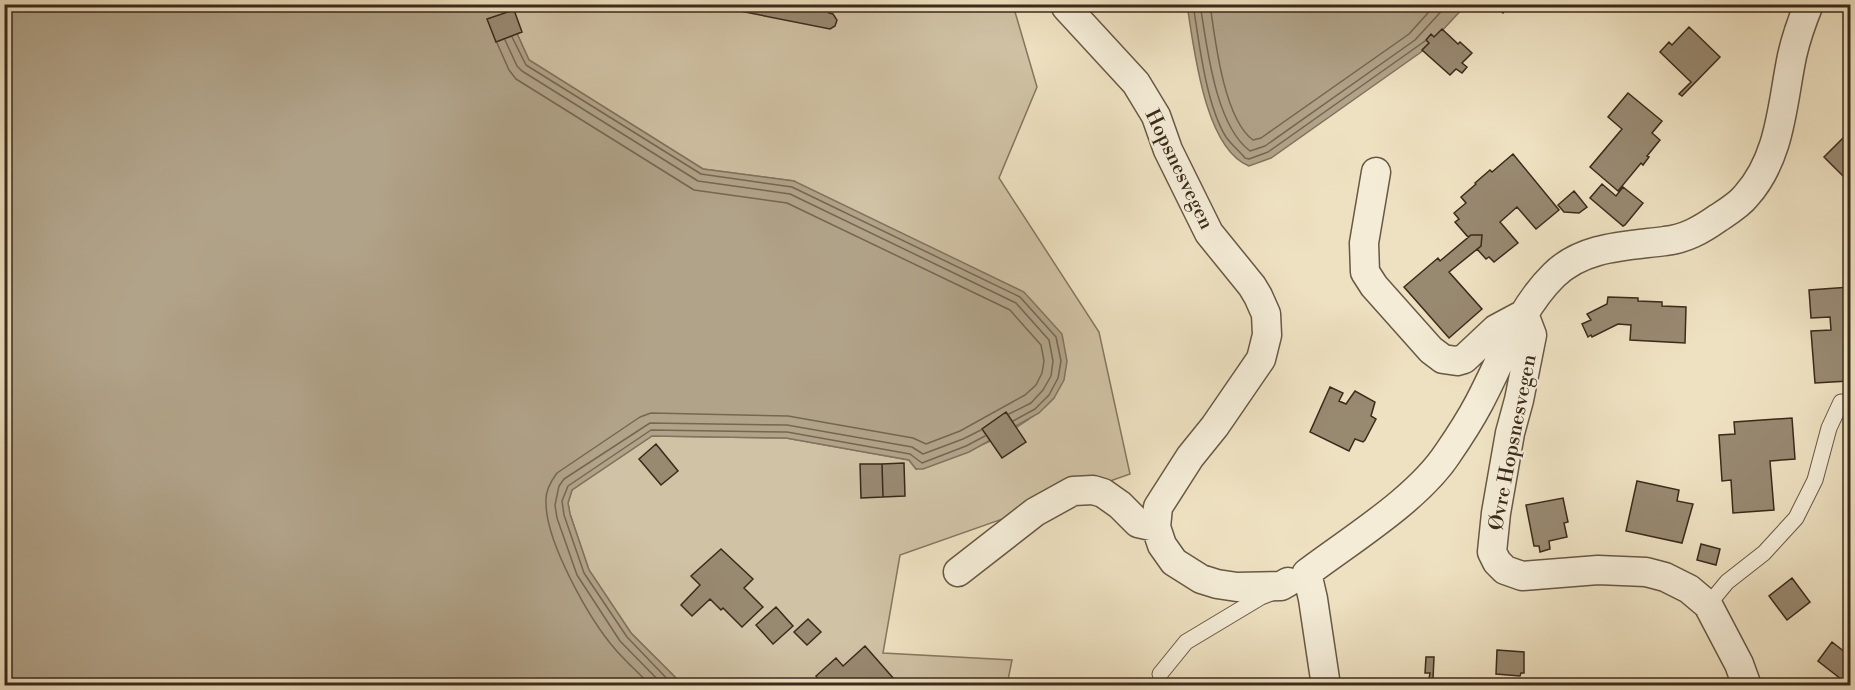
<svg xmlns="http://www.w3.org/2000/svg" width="1855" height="690" viewBox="0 0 1855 690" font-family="'Libre Bodoni',serif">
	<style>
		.green { fill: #d0c2a5; stroke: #867660; stroke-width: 1.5 }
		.water { fill: #b1a389; stroke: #82735d; stroke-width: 1.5 }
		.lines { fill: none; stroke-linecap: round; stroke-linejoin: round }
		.shore { stroke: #766652; stroke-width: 1.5 }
		.building { fill: #988971; stroke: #3b2a1b; stroke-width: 1.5 }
		.service-casing { stroke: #685844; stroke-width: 17 }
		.minor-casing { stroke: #685844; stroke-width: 31 }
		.service { stroke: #f4ecd7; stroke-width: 15 }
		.minor { stroke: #f4ecd7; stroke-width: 28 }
		.labels { text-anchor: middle; stroke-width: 4.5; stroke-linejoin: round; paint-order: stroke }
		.street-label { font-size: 20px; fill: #3b2a1b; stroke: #f4ecd7 }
	</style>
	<rect width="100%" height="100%" fill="#eee1c1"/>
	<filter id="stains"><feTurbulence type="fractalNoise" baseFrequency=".00333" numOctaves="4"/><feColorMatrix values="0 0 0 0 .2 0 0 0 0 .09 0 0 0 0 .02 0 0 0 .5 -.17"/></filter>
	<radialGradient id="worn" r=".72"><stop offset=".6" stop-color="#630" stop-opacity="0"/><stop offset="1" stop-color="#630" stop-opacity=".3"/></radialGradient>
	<path class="green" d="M504,5h509l24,82 -38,91 100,154 31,142 -230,81 -17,98 129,7 -5,25h-324l-52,-52 -42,-63 -19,-56 -2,-11 4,-13 80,-54 134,2 123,22 7,9c49,-16 102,-34 138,-71l-260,-217 -91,-12 -174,-109z"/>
	<path class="water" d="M4,5h500l25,55 174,109 91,12 230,111 38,42 5,27 -3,19 -10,18 -15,15 -70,39 -46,17h-7l-7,-9 -123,-22 -134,-2 -80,54 -4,13 2,11 19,56 42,63 52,52h-678z
		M1187,5h279l-42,45 -153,108 -22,8c-45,-18 -55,-119 -62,-161z"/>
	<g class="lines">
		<path class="shore" d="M1193,4c6,38 13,101 33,133 5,7 13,14 19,21l4,1 19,-7 157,-111
			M1200,4c7,42 15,121 50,147l15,-5 150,-106 33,-36
			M1210,4c5,36 14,115 43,136l8,-2 148,-104 27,-30
			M512,37l14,28 175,109 91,13 228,110 36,40 5,24 -3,17 -9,17 -14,14 -22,12
			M505,40l12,26 5,5 176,110 92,13 226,109 33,37 4,21 -2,15 -8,14 -12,13 -22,11
			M497,43l12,27 7,9 178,111 93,13 223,107 31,35 3,16 -2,12 -6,12 -11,10 -65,36 -34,13 -13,-6 -125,-22 -137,-3 -11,4 -83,56c-6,8 -12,20 -11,30 0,39 43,116 69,146 11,13 24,24 36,37
			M664,686l-44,-45 -43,-66 -20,-57 -2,-13 4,-19 5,-7 86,-56 137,2 125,22 11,7 40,-15 18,-9
			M674,686l-47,-49 -43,-64 -20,-58 -2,-14 6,-15 83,-56 136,2 123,22 12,9 44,-17 19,-10"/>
	</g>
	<path class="building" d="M732,4h99l-2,9 4,1 4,6 -2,6 -5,3 -90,-18z
		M1493,4h17l-7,9z
		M514,10l8,22 -26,10 -9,-23z
		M1689,27l31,30 -38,39 -3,-2 12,-12 -31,-30 9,-10 3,3z
		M1442,29l16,15 2,-2 12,11 -10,10 5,4 -5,6 -6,-4 -6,6 -28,-25 7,-7 -3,-3 5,-6 3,3z
		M1628,93l34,28 -10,12 8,7 -13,16 2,1 -6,8 -2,-2 -23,28 -28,-24 32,-38 -14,-12z
		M1850,131v50l-1,1 -25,-25z
		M1513,154l46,56 -23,19 -19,-22 -17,15 18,21 -24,19 -5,-5 -3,2 -9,-10 4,-3 1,-11h-11l-3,2 -13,-15 4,-3 -5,-6 12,-10 -5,-6 15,-13 -1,-1 15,-13 2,2z
		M1602,184l14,12 7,-9 20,16 -18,22 -2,1 -33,-28z
		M1574,191l13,16 -8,6 -15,-1 -6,-7z
		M1471,235h11l-1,11 -32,26 33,37 -33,29 -45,-51 34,-29 2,3z
		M1850,287v29h-5l4,65 -34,2 -4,-52 20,-1 -1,-13 -19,1 -2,-28z
		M1608,297l30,1v3l24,1v4l24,1 -1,36 -55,-3 1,-15 -13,-1 -26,13 -1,-2 -3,2 -6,-13 9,-4 -4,-6 20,-10z
		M1330,387l13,6 -4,8 7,3 9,-13 20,11 -4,14 5,3 -11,21 -2,2 -8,-3 -6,12 -39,-19z
		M1006,412l20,30 -24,16 -20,-29z
		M1792,418l3,41 -25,2 4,49 -41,3 -2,-33 -9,1 -3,-46 16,-1 -1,-12z
		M656,444l22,27 -17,14 -22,-26z
		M904,463l1,33 -22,1 -1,-33z
		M860,464h22l1,33 -22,1z
		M1637,481l42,9 -2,11 16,3 -11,39 -56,-12z
		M1563,498l5,24 -4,1 3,14 -18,4 1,8 -10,3 -1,-6h-5l-8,-41z
		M1701,544l19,5 -4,16 -19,-5z
		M721,549l32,30 -9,9 19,19 -21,20 -19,-19 -2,2 -11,-11 -18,17 -11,-11 19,-20 -9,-9z
		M1792,578l18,24 -23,18 -18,-24z
		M776,607l17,19 -20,18 -17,-19z
		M808,619l13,13 -14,13 -13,-13z
		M1832,642l18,14v30l-32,-25z
		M865,646l29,33 -8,7h-62l-8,-10 20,-18 7,8z
		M1497,650l27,2v21h-3l-1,3 -24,-2z
		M1426,657h8l-1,22h-4l1,-6h-5z"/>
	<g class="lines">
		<defs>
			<path id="service" d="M1708,605l19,-23 37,-29 32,-35 19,-38 14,-52 12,-26
				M1160,674l26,-32 75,-45 13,-5"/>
			<path id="minor" d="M1066,7l70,76 20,33 12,34 41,83 43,53 6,10 8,18 1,21 -6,24 -46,67 -25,31 -32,50 -2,20 6,18 12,17 27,17 16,5 20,3 44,-1 7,-4
				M1376,172l-12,71 1,29 9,14 57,64 12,9 14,2 7,-2 32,-30 28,-15 8,21 -13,65 -9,33 -14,80 -4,39 5,10 8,8 17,6 76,-6 48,2 19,5 24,12 19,16 31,59 8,22
				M958,572l77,-60 38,-21 20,-1 10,3 17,12 18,18 18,4
				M1326,686l-13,-87 -6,-26c45,-34 111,-74 141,-120 11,-16 22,-33 31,-50 23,-43 40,-94 75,-128 29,-29 73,-29 111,-34 20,-2 36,-11 53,-23 9,-6 21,-13 28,-22 35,-39 36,-92 46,-140 4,-18 10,-35 17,-52"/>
		</defs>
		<use href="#service" class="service-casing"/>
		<use href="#minor" class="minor-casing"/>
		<use href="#service" class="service"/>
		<use href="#minor" class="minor"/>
	</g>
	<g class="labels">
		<g class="street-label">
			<text transform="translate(1180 169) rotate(64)" y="7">Hopsnesvegen</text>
			<text transform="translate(1512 442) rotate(-79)" y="7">Øvre Hopsnesvegen</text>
		</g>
	</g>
	<rect width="1855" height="690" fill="none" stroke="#eee1c1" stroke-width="24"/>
	<rect x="6" y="6" width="1843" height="678" fill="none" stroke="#3b2a1b" stroke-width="3"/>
	<rect x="12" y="12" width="1831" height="666" fill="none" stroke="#3b2a1b" stroke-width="1.5"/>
	<rect width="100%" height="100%" filter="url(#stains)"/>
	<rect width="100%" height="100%" fill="url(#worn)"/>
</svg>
